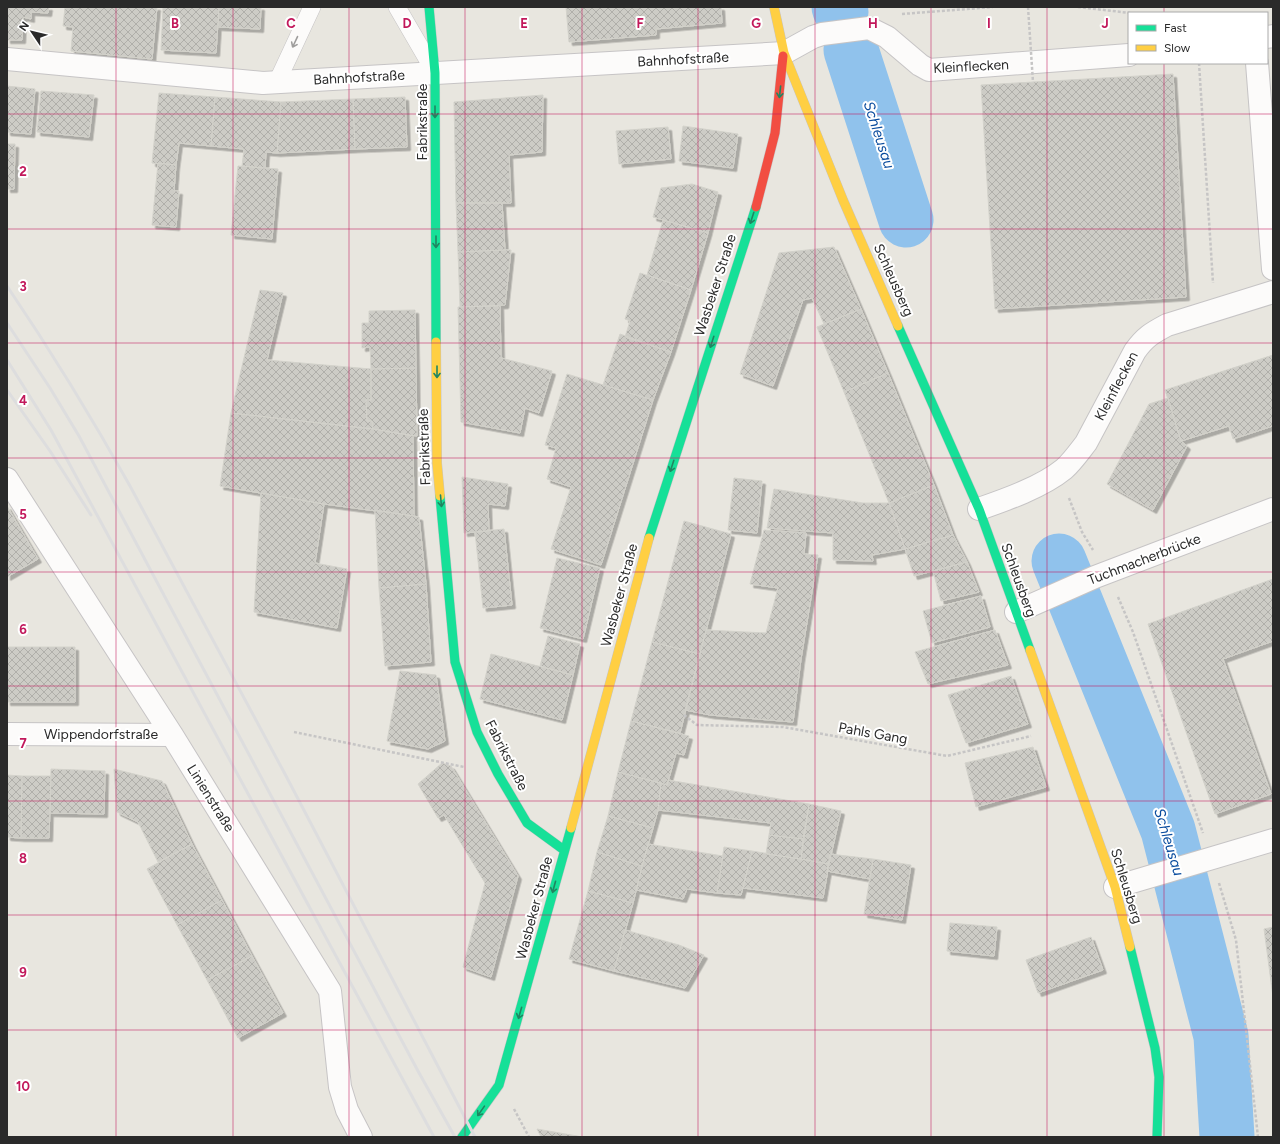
<svg xmlns="http://www.w3.org/2000/svg" width="1280" height="1144" viewBox="0 0 1280 1144" font-family="Figtree,sans-serif">
	<style>
		.lines { fill: none; stroke-linecap: round; stroke-linejoin: round }
		.river { stroke: #90c2ec; stroke-width: 55 }
		.building { fill: url(#building-cross-hatch); stroke: #d3d2cb; filter: url(#shadow) }
		.lane-casing { stroke: #c6c4c5; stroke-width: 18 }
		.street-casing { stroke: #c6c4c5; stroke-width: 24 }
		.fast-casing { stroke: #c6c4c5; stroke-width: 10 }
		.slow-casing { stroke: #c6c4c5; stroke-width: 10 }
		.jam-casing { stroke: #c6c4c5; stroke-width: 10 }
		.path { stroke: #c6c5c5; stroke-width: 2.5; stroke-dasharray: 3 2; stroke-linecap: butt }
		.lane { stroke: #fcfbfa; stroke-width: 17 }
		.street { stroke: #fcfbfa; stroke-width: 22 }
		.fast { stroke: #16e098; stroke-width: 9 }
		.slow { stroke: #ffcf43; stroke-width: 9 }
		.jam { stroke: #f24e42; stroke-width: 9 }
		.rail { stroke: #ddddde; stroke-width: 3 }
		.path-bridge { stroke: #c6c5c5; stroke-width: 2.5; stroke-dasharray: 3 2; stroke-linecap: butt }
		.oneway { stroke: #9e9d9c }
		.oneway2 { stroke: #208561 }
		.grid { fill: none; stroke: #c2185b; stroke-width: 1; stroke-opacity: 0.55 }
		.labels { text-anchor: middle; stroke-width: 4; stroke-linejoin: round; paint-order: stroke }
		.street-label { font-size: 14px; fill: #2a2a2a; stroke: #fff }
		.water-label { font-size: 15px; font-style: italic; fill: #0a4c9e; stroke: #fff }
		.grid-label { font-size: 13px; text-anchor: middle; font-weight: bold; fill: #c2185b; stroke: #fff; stroke-width: 4; stroke-linejoin: round; paint-order: stroke }
	</style>
	<defs>
		<pattern id="building-cross-hatch" width="8" height="8" patternUnits="userSpaceOnUse"><rect width="8" height="8" fill="#cdccc6"/><path d="M0 0l8 8M0 8l8-8" fill="none" stroke="#b0afaa"/></pattern>
		<filter id="shadow"><feDropShadow dx="3.5" dy="3.5" stdDeviation="0" flood-color="#0004"/></filter>
	</defs>
	<rect width="100%" height="100%" fill="#e8e6df"/>
	<g class="lines">
		<path class="river" d="M839,7l2,5
			M851,50l55,170
			M1059,561l109,269 53,206 6,101"/>
	</g>
	<path class="building" d="M7,7h42l-1,6 -17,-1v7l-8,-2 -1,23h-15z
		M65,7h92l-5,52 -81,-8 2,-24 -10,-1z
		M163,7h56l-3,46 -55,-3z
		M219,7h42l-1,22 -42,-2z
		M566,7h155l1,16 -66,6v6l-87,7z
		M1173,74l13,223 -191,12 -14,-224z
		M7,86l28,3 -4,45 -24,-2z
		M41,91l53,4 -5,42 -52,-5z
		M159,93l56,4 -4,49 -32,-3 -3,22 -24,-2z
		M543,95l-1,57 -33,3 2,48h-55l-2,-101z
		M215,97l66,5 -4,51 -11,-1 -1,16 -23,-2 2,-17 -33,-3z
		M405,97l2,50 -52,2 -2,-50z
		M353,99l2,50 -78,4 4,-51z
		M683,126l55,8 -5,34 -54,-7z
		M668,127l3,32 -52,5 -3,-33z
		M7,144h8l-1,45h-7z
		M158,163l18,2 -2,26h5l-3,36 -24,-2z
		M238,166l40,3 -6,70 -41,-4z
		M692,184l26,8 -10,41 -55,-16 8,-29z
		M456,203h46l3,47 -47,2z
		M663,220l45,13 -17,57 -44,-15z
		M834,247l27,62 -37,15 -12,-26 -9,2 -30,86 -33,-12 39,-121z
		M505,250h6l-6,55 -45,2 -2,-55z
		M640,273l51,17 -20,62 -46,-15 5,-16 -5,-2z
		M260,290l23,3 -16,67 104,9v31h-5l1,21h5l1,8 -142,-16z
		M500,306l1,52 51,13 -13,42 -14,-5 -5,25 -59,-11 -3,-115z
		M861,309l27,64 -44,19 -27,-65z
		M415,310l1,58 -45,1 -1,-22 -8,1v-25h7v-12z
		M620,334l51,18 -18,48 -50,-15z
		M1273,355v71l-40,13 -4,-13 -48,15 -16,-51z
		M416,368l1,68 -44,-7 -1,-8h-5l-1,-21h5v-31z
		M888,373l46,112 -45,18 -45,-111z
		M567,374l86,26 -52,165 -50,-16 20,-62 -24,-8 9,-31 -11,-3z
		M1168,398l13,43 6,5 -34,64 -46,-26 42,-80z
		M231,413l142,16 40,7 1,80 -90,-12 -104,-18z
		M462,477l46,7 -3,22 -17,-2 1,27 -25,2z
		M734,478l28,3 -5,52 -29,-3z
		M934,485l19,50 -48,14 -16,-46z
		M774,489l89,14h26l16,46 -33,6 1,6 -40,-1v-27l-66,-5z
		M261,493l63,11 -9,59 32,6 -10,59 -83,-16z
		M7,506l31,53 -31,18z
		M375,510l44,7 7,67 -47,4z
		M684,521l47,13 -31,120 -48,-12z
		M504,529l8,76 -29,3 -8,-76z
		M764,530l42,3 -2,21 14,1 -17,104 -8,63 -83,-7 -25,-5 21,-80 60,3 12,-45 -28,-4z
		M953,535l14,27 -53,14 -9,-27z
		M557,558l43,10 -17,71 -43,-11z
		M967,562l12,30 -38,9 -8,-30z
		M1273,579v62l-50,18 48,135 -56,20 -67,-190z
		M426,584l5,78 -46,4 -6,-78z
		M981,596l9,31 -58,16 -9,-32z
		M995,630l13,35 -80,19 -13,-32z
		M548,636l32,8 -7,31 -33,-9z
		M652,642l48,12 -20,79 -49,-12z
		M7,647h68v55h-68z
		M491,654l82,21 -11,45 -82,-21z
		M400,671l36,4 9,66 -17,8 -41,-8z
		M1011,676l17,48 -62,19 -18,-48z
		M631,721l58,15 -5,19 -8,-2 -9,32 -49,-13z
		M1033,747l13,40 -70,20 -11,-44z
		M442,763l9,3 67,110 -27,101 -28,-10 22,-84 -41,-68 -6,3 -20,-34z
		M51,769l54,2 -1,43 -54,-1z
		M114,769l48,12 30,63 -34,18 -20,-40 -21,-10z
		M618,772l43,11 -3,27 -5,18 -45,-12z
		M7,775l15,1 -1,62 -14,-1z
		M22,776h29l-2,62h-28z
		M668,780l141,24 -6,35 -34,-4 2,-12 -113,-13 3,-27 6,2z
		M809,804l32,7 -12,53 -28,-5z
		M608,816l45,12 -11,38 -45,-14z
		M769,835l34,4 -2,20 -35,-5z
		M192,844l30,56 -45,25 -30,-56z
		M648,844l75,12 -6,37 -30,-4 -4,10 -47,-9z
		M724,847l28,4 -11,44 -24,-2z
		M752,851l77,13 -6,34 -80,-10z
		M597,852l45,14 -9,37 -45,-12z
		M830,854l43,5 -3,20 -43,-8z
		M873,859l38,6 -9,55 -38,-6z
		M588,891l45,12 -19,68 -45,-12z
		M222,900l30,56 -45,24 -30,-55z
		M950,923l47,4 -3,29 -47,-5z
		M1273,927v70l-9,-68z
		M625,930l54,15 25,10 -19,33 -71,-17z
		M1091,937l12,33 -65,23 -12,-33z
		M252,956l31,57 -45,25 -31,-58z
		M537,1129l46,8h-42z"/>
	<g class="lines">
		<defs>
			<path id="lane" d="M397,7l36,62
				M277,82l35,-75"/>
			<path id="street" d="M1267,37l6,-1
				M7,59l256,24 521,-30 29,-16 9,-3 47,-6 18,9 33,28 9,5 200,-15
				M1257,63l16,206
				M7,479l165,256 158,256 10,96 7,23 14,27
				M979,509c26,-9 63,-22 85,-40 8,-7 15,-17 22,-26l49,-92c10,-14 17,-18 32,-26l106,-33
				M1016,612l79,-35 178,-68
				M7,734l165,1
				M1115,887l158,-47"/>
			<path id="fast" d="M429,7l6,66 1,269
				M898,326l81,183 51,141
				M440,496l15,166 22,70 21,42 29,49 37,27
				M649,538l107,-331
				M1130,947l25,101 4,29 -2,60
				M462,1137l37,-52 72,-257"/>
			<path id="slow" d="M774,7l10,46 59,147 55,126
				M436,342l1,121 3,33
				M1030,650l85,237 15,60
				M571,828l78,-290"/>
			<path id="jam" d="M756,207l19,-74 8,-77"/>
		</defs>
		<use href="#lane" class="lane-casing"/>
		<use href="#street" class="street-casing"/>
		<use href="#fast" class="fast-casing"/>
		<use href="#slow" class="slow-casing"/>
		<use href="#jam" class="jam-casing"/>
		<path class="path" d="M1078,7l52,6
			M902,14l91,-7
			M1199,63l14,220
			M1069,498l13,34 11,18
			M1118,597l15,35 70,201
			M684,715l13,10 86,2 164,29 84,-20
			M294,732l170,35
			M1219,883l17,57 22,197
			M514,1109l15,28"/>
		<use href="#lane" class="lane"/>
		<use href="#street" class="street"/>
		<use href="#fast" class="fast"/>
		<use href="#slow" class="slow"/>
		<use href="#jam" class="jam"/>
		<path class="rail" d="M7,286c44,65 85,132 123,200l155,288 190,363
			M7,323l43,65 29,48 339,635 37,66
			M7,360l44,70 383,707
			M7,390l43,61 41,64"/>
		<path class="path-bridge" d="M1028,7l5,75"/>
	</g>
	<defs><path id="oneway-shaft" d="M-6 0H5M1.5-3L5.5 0L1.5 3" fill="none" stroke-width="1.6" stroke-linecap="round" stroke-linejoin="round"/></defs>
	<use class="oneway" href="#oneway-shaft" transform="translate(295 42) rotate(115)"/>
	<g class="oneway2">
		<use href="#oneway-shaft" transform="translate(780 92) rotate(96)"/>
		<use href="#oneway-shaft" transform="translate(435 112) rotate(90)"/>
		<use href="#oneway-shaft" transform="translate(752 218) rotate(108)"/>
		<use href="#oneway-shaft" transform="translate(436 242) rotate(90)"/>
		<use href="#oneway-shaft" transform="translate(712 342) rotate(108)"/>
		<use href="#oneway-shaft" transform="translate(437 372) rotate(90)"/>
		<use href="#oneway-shaft" transform="translate(672 466) rotate(108)"/>
		<use href="#oneway-shaft" transform="translate(441 501) rotate(85)"/>
		<use href="#oneway-shaft" transform="translate(554 887) rotate(105)"/>
		<use href="#oneway-shaft" transform="translate(520 1013) rotate(106)"/>
		<use href="#oneway-shaft" transform="translate(481 1111) rotate(125)"/>
	</g>
	<path class="grid" d="M116,7v1130M233,7v1130M349,7v1130M465,7v1130M582,7v1130M698,7v1130M815,7v1130M931,7v1130M1047,7v1130M1164,7v6M1164,63v1074M7,114h1266M7,229h1266M7,343h1266M7,458h1266M7,572h1266M7,686h1266M7,801h1266M7,915h1266M7,1030h1266"/>
	<g class="labels">
		<g class="street-label">
			<text transform="translate(683 59) rotate(-3)" y="5">Bahnhofstraße</text>
			<text transform="translate(971 66) rotate(-3)" y="5">Kleinflecken</text>
			<text transform="translate(359 77) rotate(-3)" y="5">Bahnhofstraße</text>
			<text transform="translate(422 122) rotate(-90)" y="5">Fabrikstraße</text>
			<text transform="translate(894 280) rotate(66)" y="5">Schleusberg</text>
			<text transform="translate(715 285) rotate(-72)" y="5">Wasbeker Straße</text>
			<text transform="translate(1116 386) rotate(-62)" y="5">Kleinflecken</text>
			<text transform="translate(424 447) rotate(-92)" y="5">Fabrikstraße</text>
			<text transform="translate(1144 559) rotate(-21)" y="5">Tuchmacherbrücke</text>
			<text transform="translate(1019 580) rotate(70)" y="5">Schleusberg</text>
			<text transform="translate(619 595) rotate(-75)" y="5">Wasbeker Straße</text>
			<text transform="translate(873 733) rotate(10)" y="5">Pahls Gang</text>
			<text x="101" y="739">Wippendorfstraße</text>
			<text transform="translate(507 755) rotate(63)" y="5">Fabrikstraße</text>
			<text transform="translate(211 798) rotate(58)" y="5">Linienstraße</text>
			<text transform="translate(1127 886) rotate(73)" y="5">Schleusberg</text>
			<text transform="translate(534 908) rotate(-75)" y="5">Wasbeker Straße</text>
		</g>
		<g class="water-label">
			<text transform="translate(879 135) rotate(72)" y="5">Schleusau</text>
			<text transform="translate(1169 842) rotate(73)" y="5">Schleusau</text>
		</g>
	</g>
	<g class="grid-label">
		<text x="175" y="28">B</text>
		<text x="291" y="28">C</text>
		<text x="407" y="28">D</text>
		<text x="524" y="28">E</text>
		<text x="640" y="28">F</text>
		<text x="756" y="28">G</text>
		<text x="873" y="28">H</text>
		<text x="989" y="28">I</text>
		<text x="1105" y="28">J</text>
		<text x="23" y="176">2</text>
		<text x="23" y="291">3</text>
		<text x="23" y="405">4</text>
		<text x="23" y="519">5</text>
		<text x="23" y="634">6</text>
		<text x="23" y="748">7</text>
		<text x="23" y="863">8</text>
		<text x="23" y="977">9</text>
		<text x="23" y="1091">10</text>
	</g>
	<rect width="1280" height="1144" fill="none" stroke="#2a2a2a" stroke-width="16"/>
	<rect x="1128" y="12" width="140" height="52" fill="#ffffff" stroke="#aaaaaa"/>
	<rect x="1136" y="25" width="20" height="6" fill="#16e098" stroke="#aaaaaa"/>
	<text x="1164" y="32" font-size="12" fill="#2a2a2a">Fast</text>
	<rect x="1136" y="45" width="20" height="6" fill="#ffcf43" stroke="#aaaaaa"/>
	<text x="1164" y="52" font-size="12" fill="#2a2a2a">Slow</text>
	<g transform="translate(32 32) rotate(305)" stroke="#ffffff" stroke-width="3" paint-order="stroke">
	<path d="M0-3L7 15L0 10L-7 15Z" fill="#2a2a2a"/>
	<text y="-6" font-size="11" font-weight="bold" text-anchor="middle" fill="#2a2a2a">N</text>
	</g>
</svg>
